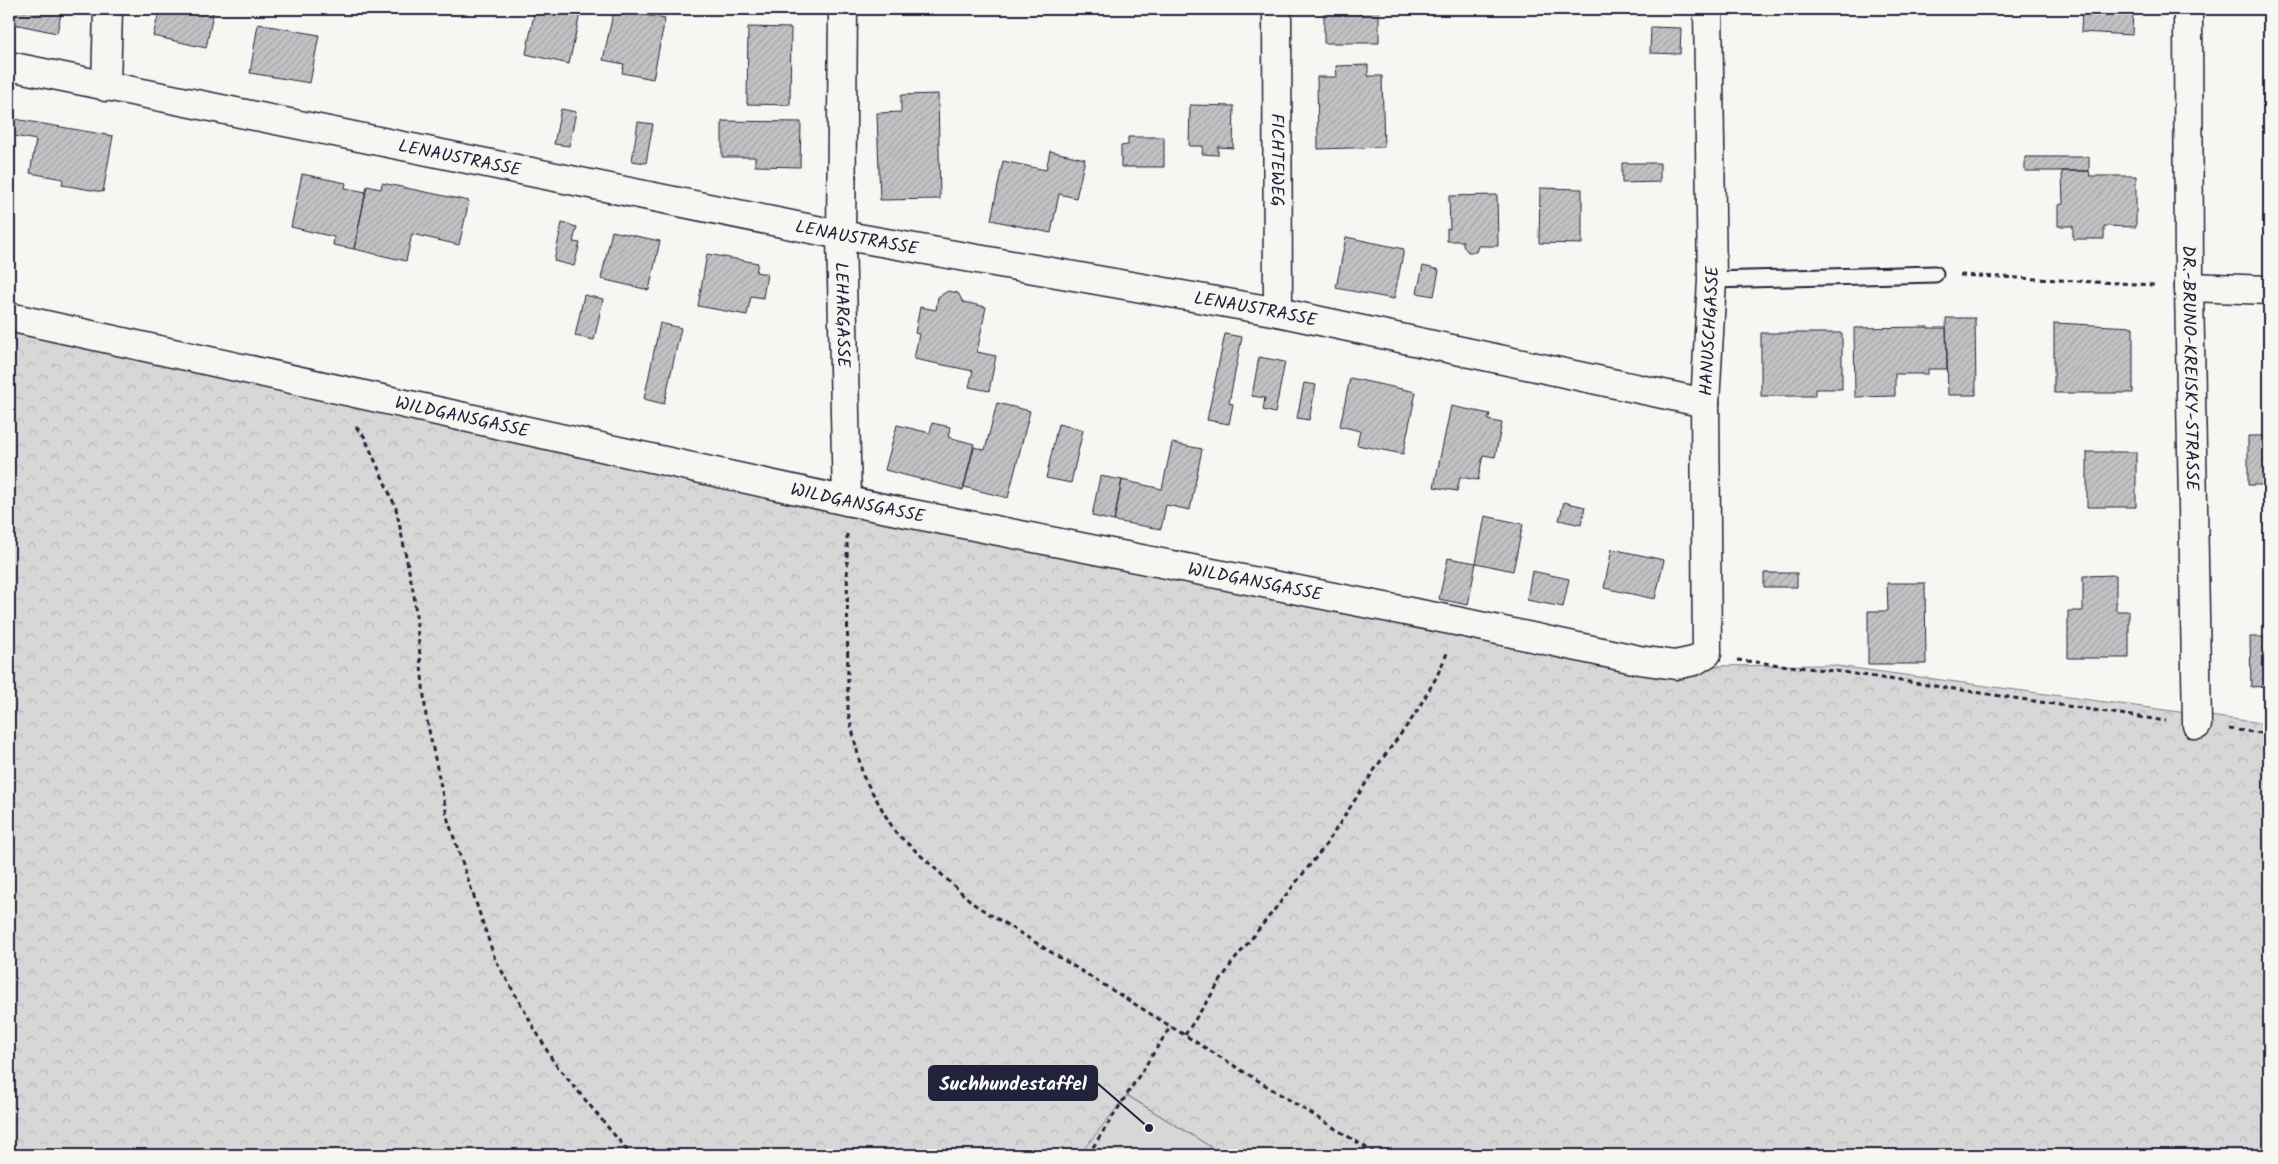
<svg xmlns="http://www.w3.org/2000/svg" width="2278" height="1164" viewBox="0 0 2278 1164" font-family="Kalam,sans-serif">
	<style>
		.grass { fill: #d7d7d7; stroke: #7c7c89 }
		.forest { fill: url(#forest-crowns); stroke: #7c7c89 }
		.building { fill: url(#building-hatch); stroke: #22223b }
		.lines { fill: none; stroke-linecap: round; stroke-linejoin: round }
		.lane-casing { stroke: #22223b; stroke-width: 19 }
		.street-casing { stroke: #22223b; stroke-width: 31 }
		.path { stroke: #22223b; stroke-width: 3; stroke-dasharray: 5 4; stroke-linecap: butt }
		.lane { stroke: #f6f6f2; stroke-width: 15 }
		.street { stroke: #f6f6f2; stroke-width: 28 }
		.labels { text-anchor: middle; stroke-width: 4.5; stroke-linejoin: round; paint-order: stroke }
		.street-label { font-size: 18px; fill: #22223b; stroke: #f6f6f2 }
		.leader { fill: none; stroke: #22223b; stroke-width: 2 }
		.callout-dot { fill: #22223b; stroke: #f6f6f2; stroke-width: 2 }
		.callout { fill: #22223b; stroke: #22223b; stroke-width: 2 }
		.callout-label { font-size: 19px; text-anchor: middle; font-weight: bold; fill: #fff }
	</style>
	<defs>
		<pattern id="forest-crowns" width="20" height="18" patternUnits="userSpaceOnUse" patternTransform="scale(1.25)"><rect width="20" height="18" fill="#d7d7d7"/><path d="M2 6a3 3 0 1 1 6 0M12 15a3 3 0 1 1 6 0" fill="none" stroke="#b8b8b9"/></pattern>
		<pattern id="building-hatch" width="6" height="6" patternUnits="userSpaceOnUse" patternTransform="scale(1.25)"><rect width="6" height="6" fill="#c2c2c4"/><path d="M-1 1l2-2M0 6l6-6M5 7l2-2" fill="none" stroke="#a6a6a9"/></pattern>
	</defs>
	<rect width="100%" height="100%" fill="#f6f6f2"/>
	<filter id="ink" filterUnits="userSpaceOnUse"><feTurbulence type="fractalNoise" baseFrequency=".02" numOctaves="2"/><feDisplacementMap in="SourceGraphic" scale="10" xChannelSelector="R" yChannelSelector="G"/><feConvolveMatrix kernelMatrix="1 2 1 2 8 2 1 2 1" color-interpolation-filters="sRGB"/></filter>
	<g filter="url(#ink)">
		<path class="grass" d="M1126,1095l98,60h-145z"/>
		<path class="forest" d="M9,308l1695,358 126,-1 439,59v431h-1045l-97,-60 -48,60h-1070z"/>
		<path class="building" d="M9,9h53l-5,24 -48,-10z
			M149,9h65l-8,39 -53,-12 6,-24z
			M535,9h46l-12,55 -43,-10z
			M614,9l51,10 -12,60 -31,-6 2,-9 -21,-4z
			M1324,9h55v34h-55z
			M2082,9h51l-1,26 -51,-3z
			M258,24l61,11 -9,48 -60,-10z
			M748,27l43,1 -1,77 -43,-1z
			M1651,27l30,1 -1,26 -30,-1z
			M1368,65v11h14l2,71 -66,2 -1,-72h20l-1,-11z
			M938,94l2,105 -60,1 -3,-87 24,-1v-17z
			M1190,105l44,1 -1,42 -15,-1v8l-16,-1 1,-8h-14z
			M561,109l15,3 -7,34 -15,-2z
			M9,118l104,18 -10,56 -41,-7 1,-6 -33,-6 6,-33 -27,-5z
			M722,121l79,1 -1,45 -45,-1v-9h-33z
			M638,122l15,2 -7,39 -14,-2z
			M1128,137h36v30h-43v-21l7,-1z
			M1050,151l35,8 -9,39 -17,-4 -8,39 -60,-13 12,-59 43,9z
			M2025,157h64v14h-64z
			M1622,163h38v19l-38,1z
			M2062,171h27l1,5h46v51l-32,-1v13h-31v-13h-15v-21l5,-1z
			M302,174l44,9 -1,5 21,4 -12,57 -21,-4 1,-8 -43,-10z
			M382,183l87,18 -10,44 -47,-11 -6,27 -52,-12 13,-63 14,3z
			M1540,188l42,1v55l-43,-1z
			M1497,195l1,51h-20l-2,6h-8l-5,-6v-5h-16v-13l3,1 -1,-33z
			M562,223l15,4 -4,15 7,1 -6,23 -20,-5z
			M612,231l48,10 -11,49 -48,-11z
			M1346,237l58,12 -10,50 -58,-11z
			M707,254l51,9 -2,9 11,2 -4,24 -12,-2 -4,19 -49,-9z
			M1423,266l16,4 -5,26 -17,-3z
			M948,291l10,2 5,9 23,5 -9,45 19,4 -7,35 -20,-4 4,-16 -59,-12 5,-25 -4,-1 5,-26 16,3 2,-13z
			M584,295l19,4 -9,41 -19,-4z
			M1946,318h29l1,77h-28z
			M660,323l21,5 -17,76 -20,-5z
			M2054,323l79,4v66h-79z
			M1928,327v1h18l1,41h-19v5h-33v22l-40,1 -1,-69z
			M1761,333h81v56h-27v7h-54z
			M1225,334l17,3 -13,66 4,1 -4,20 -22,-4z
			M1259,357l26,5 -10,51 -12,-3 2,-12 -13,-2z
			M1350,378l66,14 -13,62 -46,-9 3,-14 -20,-5z
			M1304,383l12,2 -7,35 -12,-2z
			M997,403l33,8 -22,87 -44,-11 10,-40 11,3z
			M1451,406l39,8 -2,6 14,3 -7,34 -12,-2 -5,25 -18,-3 -3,14 -23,-4z
			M932,423l18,4 -2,10 26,7 -11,46 -78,-20 12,-45 33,8z
			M1058,424l25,6 -12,53 -25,-5z
			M2248,436h21v49h-21z
			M1172,443l30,6 -12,61 -24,-5 -5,24 -47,-8 8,-41 40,9z
			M2087,452h49v55h-49z
			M1100,476l22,4 -8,41 -22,-5z
			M1564,502l21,5 -4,18 -22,-5z
			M1485,516l38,8 -10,47 -37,-8z
			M1612,549l52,11 -9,39 -51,-11z
			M1448,558l28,5 -8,42 -29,-6z
			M1532,571l37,8 -6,28 -36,-7z
			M1764,573h33v14h-33z
			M2116,575v36h13v47h-61v-47h15v-35z
			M1887,583h38l1,81h-58v-53h20z
			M2250,637h19v49l-18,1z"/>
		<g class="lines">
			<defs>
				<path id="lane" d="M1712,280l223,-6"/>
				<g id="street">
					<path id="s1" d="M843,9l-2,226 6,266"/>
					<path id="s2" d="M1277,9l1,303"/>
					<path id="s3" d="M2188,9l1,278 8,438"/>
					<path id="s4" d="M9,66l832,169 437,77 427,91"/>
					<path d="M106,87l2,-78"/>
					<path d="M2189,287l80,3"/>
					<path id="s5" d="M9,317l838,184 614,121 178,38 36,5 19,-4 13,-8 -2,-250 7,-123 -4,-271"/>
				</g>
			</defs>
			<use href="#lane" class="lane-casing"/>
			<use href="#street" class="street-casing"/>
			<path class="path" d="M1960,275l196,10
				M356,427l8,9 32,72 18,87 12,121 22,104 47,139 58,102 78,94
				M847,534l1,178 15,64 32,56 80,73 403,250
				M1737,660l105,12 324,49
				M2229,729l40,5
				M1185,1035l47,-72 93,-117 52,-80 37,-50 22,-38 12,-27
				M1088,1155l83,-129"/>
			<use href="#lane" class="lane"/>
			<use href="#street" class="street"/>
		</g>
	</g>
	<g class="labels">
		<g class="street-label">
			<text dy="6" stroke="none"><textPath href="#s4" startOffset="460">LENAUSTRASSE</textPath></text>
			<text dy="6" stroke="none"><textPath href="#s2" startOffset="151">FICHTEWEG</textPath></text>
			<text dy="6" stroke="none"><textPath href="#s4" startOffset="865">LENAUSTRASSE</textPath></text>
			<text dy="6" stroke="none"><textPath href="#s4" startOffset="1270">LENAUSTRASSE</textPath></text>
			<text dy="6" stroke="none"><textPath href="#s1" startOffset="306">LEHARGASSE</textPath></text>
			<text dy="6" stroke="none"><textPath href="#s5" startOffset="2059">HANUSCHGASSE</textPath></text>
			<text dy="6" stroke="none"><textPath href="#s3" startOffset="359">DR.-BRUNO-KREISKY-STRASSE</textPath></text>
			<text dy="6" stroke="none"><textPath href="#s5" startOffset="464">WILDGANSGASSE</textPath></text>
			<text dy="6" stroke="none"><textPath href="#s5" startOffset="869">WILDGANSGASSE</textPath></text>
			<text dy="6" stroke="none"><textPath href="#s5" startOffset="1274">WILDGANSGASSE</textPath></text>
		</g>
	</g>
	<path class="leader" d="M1149 1128L1097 1083"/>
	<circle class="callout-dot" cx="1149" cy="1128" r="5"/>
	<rect class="callout" x="929" y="1066" width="168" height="34" rx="5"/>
	<g class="callout-label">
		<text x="1013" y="1090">Suchhundestaffel</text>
	</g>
	<rect width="2278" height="1164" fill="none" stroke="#f6f6f2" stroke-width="30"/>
	<rect x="15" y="15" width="2248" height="1134" fill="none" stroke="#22223b" stroke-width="2" filter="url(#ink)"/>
</svg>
